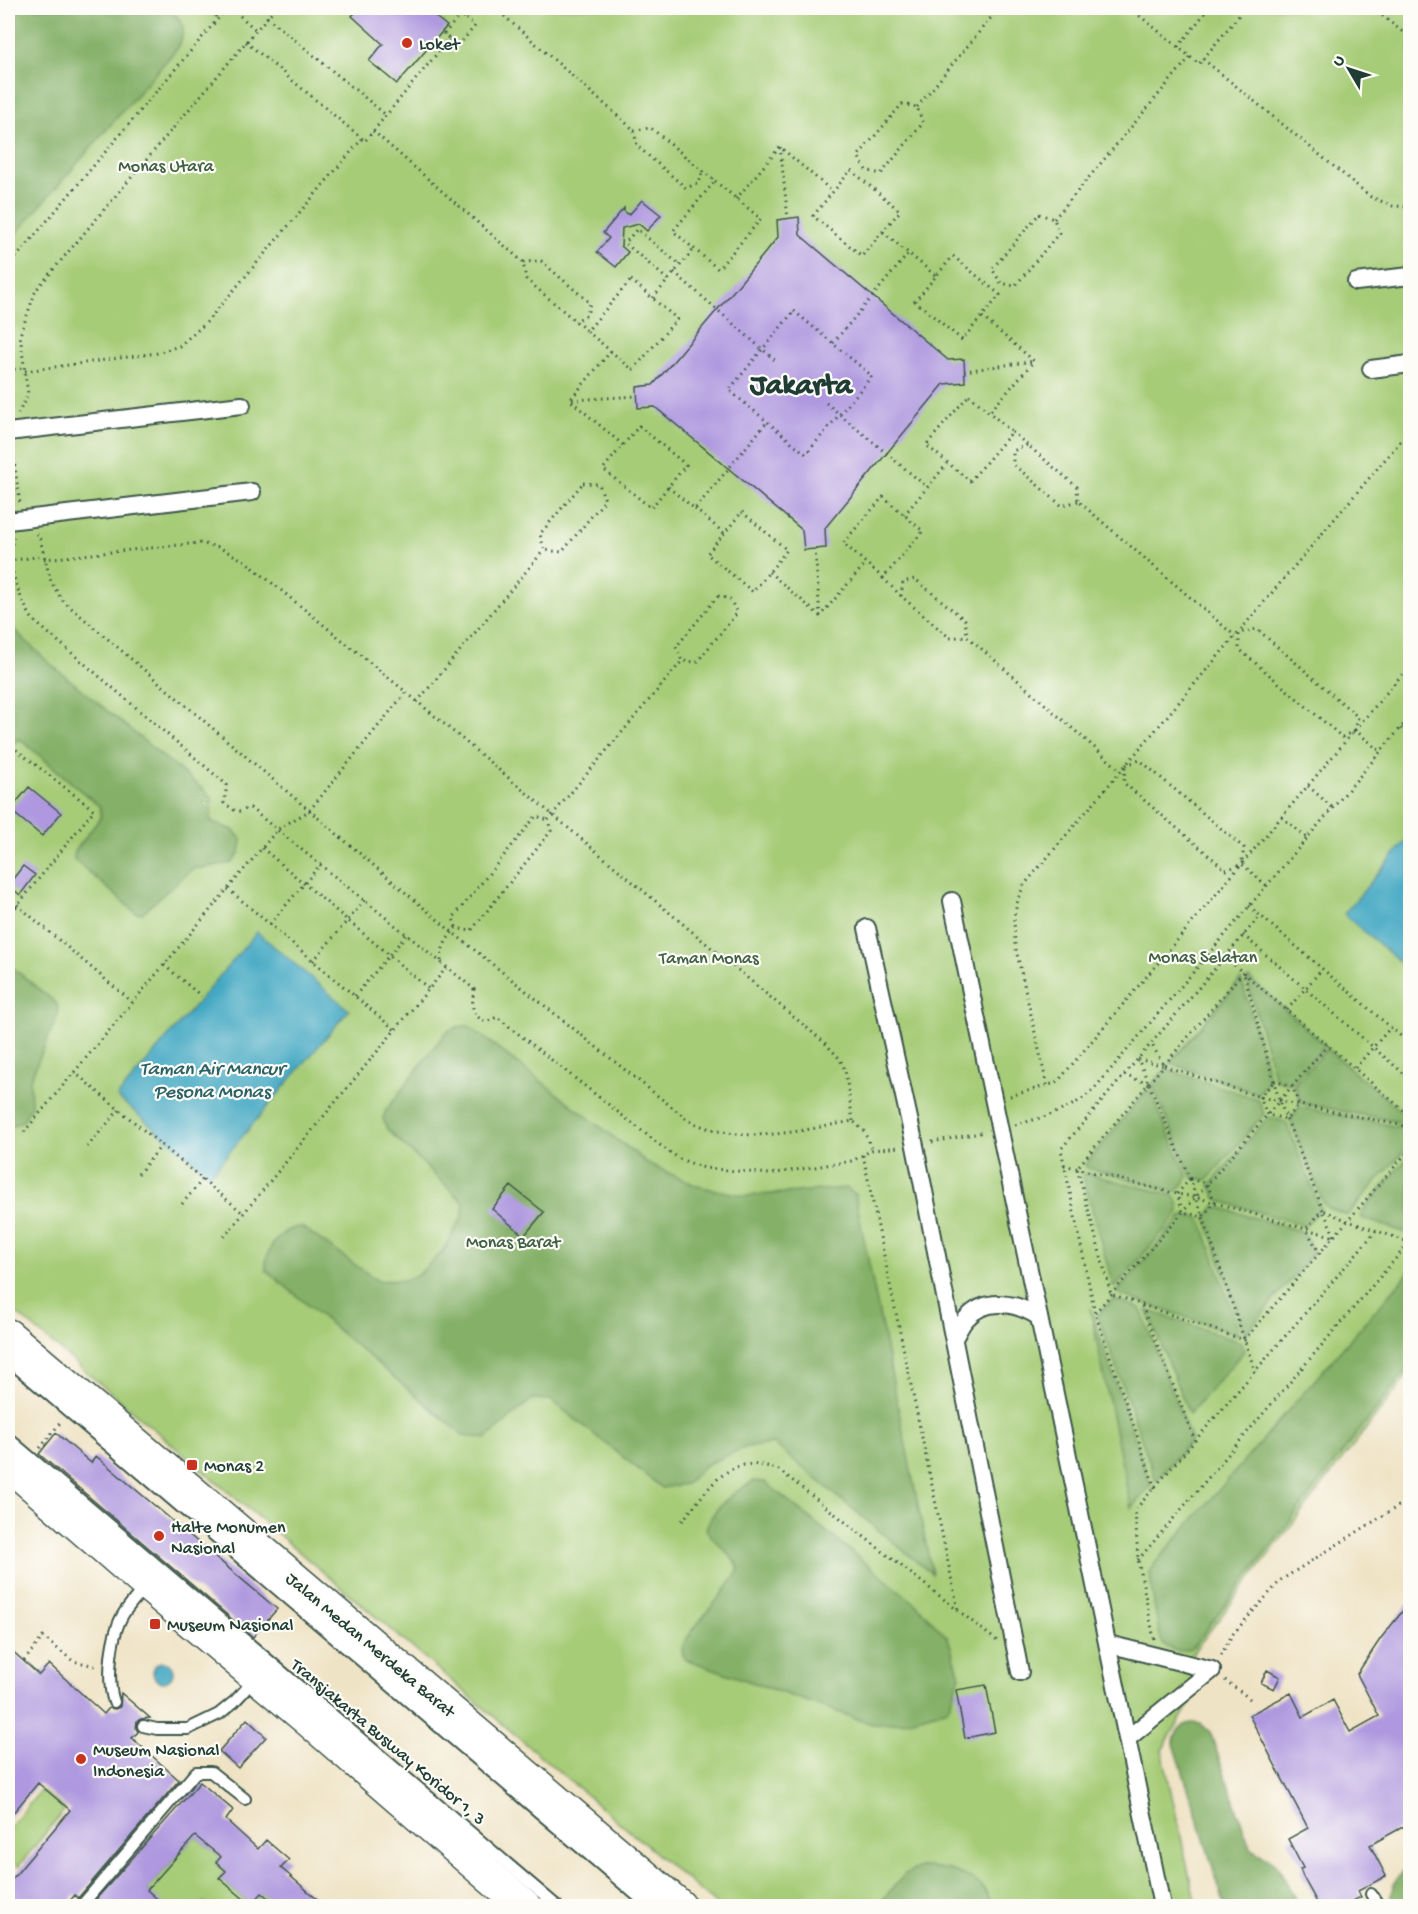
<svg xmlns="http://www.w3.org/2000/svg" width="1418" height="1914" viewBox="0 0 1418 1914" font-family="'Gochi Hand',sans-serif">
	<style>
		.green { fill: #a6cc77; stroke: #628456; stroke-width: 1.5 }
		.forest { fill: #84b068; stroke: #52764e; stroke-width: 1.5 }
		.water { fill: #43a8c3; stroke: #31727c; stroke-width: 1.5 }
		.building { fill: #af98df }
		.lines { fill: none; stroke-linecap: round; stroke-linejoin: round }
		.service-casing { stroke: #3e564a; stroke-width: 14 }
		.pedestrian-casing { stroke: #3e564a; stroke-width: 20 }
		.primary-casing { stroke: #3e564a; stroke-width: 36 }
		.path { stroke: #3e564a; stroke-width: 3; stroke-dasharray: 1.5 4.5; stroke-linecap: butt }
		.service { stroke: #fff; stroke-width: 10 }
		.pedestrian { stroke: #fff; stroke-width: 16 }
		.primary { stroke: #fff; stroke-width: 33 }
		.poi-dot { fill: #c8321e; stroke: #fdfcf7; stroke-width: 2 }
		.labels { text-anchor: middle; stroke-width: 4.5; stroke-linejoin: round; paint-order: stroke }
		.poi-label { font-size: 18px; fill: #1f3d34; stroke: #fdfcf7; text-anchor: start }
		.park-label { font-size: 18px; fill: #416145; stroke: #fdfcf7 }
		.street-label { font-size: 18px; fill: #1f3d34; stroke: #fdfcf7 }
		.water-label { font-size: 20px; font-style: italic; fill: #2c6266; stroke: #fdfcf7 }
		.town-label { font-size: 30px; font-weight: bold; fill: #1f3d34; stroke: #fdfcf7 }
	</style>
	<rect width="100%" height="100%" fill="#fdfcf7"/>
	<filter id="ink" filterUnits="userSpaceOnUse"><feTurbulence type="fractalNoise" baseFrequency=".0167" numOctaves="2"/><feDisplacementMap in="SourceGraphic" scale="12" xChannelSelector="R" yChannelSelector="G"/><feConvolveMatrix kernelMatrix="1 2 1 2 8 2 1 2 1" color-interpolation-filters="sRGB"/></filter>
	<filter id="wash" filterUnits="userSpaceOnUse"><feTurbulence type="fractalNoise" baseFrequency=".008" numOctaves="4" result="noise"/><feDisplacementMap in="SourceGraphic" scale="24" xChannelSelector="R" yChannelSelector="G"/><feGaussianBlur stdDeviation="1.35" result="paint"/><feColorMatrix in="noise" values="0 0 0 0 0 0 0 0 0 0 0 0 0 0 0 0 0 1.4 0 .05"/><feComposite in="paint" operator="in"/></filter>
	<g filter="url(#wash)">
		<rect width="100%" height="100%" fill="#efe3c5"/>
		<path class="green" d="M8,8h1402v1364l-219,283 3,41 -32,54 34,156h-478l-710,-600z
			M41,1790l24,19 -47,58 -10,-9v-28z
			M195,1836l26,21 -5,6 10,8 -6,7 30,27 12,-12 16,13h-69l-5,-4 -4,4h-13l-2,-1 -2,1h-31l-8,-7 6,-7 -3,-2z"/>
		<path class="forest" d="M8,8h159c17,14 20,17 12,38l-171,197z
			M8,624l40,38 164,135c1,6 -2,16 -1,25l22,8 9,10 -2,12 -8,11 -32,5h-7l-51,45h-6l-62,-54 1,-8 26,-34 -1,-10 -80,-68 -12,6z
			M8,964l47,38 3,5 -1,10 -27,63 1,26 -7,14 -12,6 -4,-1z
			M1249,978l75,66 -1,4 -32,36 -16,-5 -28,-99z
			M1240,980l2,1 28,99 -12,14 -88,-31z
			M469,1026l180,138 48,22 49,10 101,-8 8,7 77,379 -158,-130 -28,3 -41,18 -19,19 -24,4 -111,-88 -19,-1 -46,40 -23,-4 -197,-165c-2,-20 15,-43 36,-43l76,54 27,-1 14,-6 24,-23 19,-34 2,-14 -77,-74 -4,-11 3,-8 60,-78 11,-5z
			M1327,1049l83,70v5l-109,-21 -7,-18z
			M1168,1070l90,29 6,15 -57,66 -14,-2 -2,-3 -38,-88v-4l11,-12z
			M1147,1090l3,1 38,86 -12,15 -88,-24 -3,-3z
			M1299,1107l111,22v15l-63,71 -19,-7 -4,-4 -34,-84z
			M1268,1117l18,5 34,85v3l-15,16 -85,-25 -4,-3 -6,-13z
			M1410,1155v79l-46,-15 -2,-1 -1,-5z
			M1084,1173l88,22c6,4 8,13 6,19l-63,73 -2,-1 -30,-110z
			M1215,1206l88,26 11,20 -68,81 -2,-1 -38,-114z
			M1186,1215l12,2 4,5 36,106v7l-117,-40 -4,-3 64,-75z
			M1410,1271v94l-217,282c-10,7 -26,5 -32,-8 -2,-4 -11,-59 -11,-65 0,-4 3,-8 6,-12z
			M1113,1299l27,9 51,132 -35,41 -58,-166z
			M1090,1308l61,178 -20,22z
			M1147,1310l94,32 3,9 -55,63z
			M754,1481l11,1 151,122 32,34 12,38 -12,33c-26,7 -49,17 -76,15l-187,-65c-1,-3 -3,-6 -3,-9 0,-14 48,-60 57,-81 -7,-17 -24,-24 -33,-40 6,-21 29,-38 48,-48z
			M1192,1723l9,1 9,8 40,115c8,8 19,9 27,18l22,41h-74l-51,-162c0,-12 6,-19 18,-21z
			M1410,1863v43h-16c-10,-15 7,-32 16,-43z
			M920,1867c21,0 50,5 64,22 4,5 6,12 9,17h-116l28,-32z"/>
		<path class="water" d="M1410,836v135l-66,-57z
			M257,932l92,78 -139,165 -93,-78z
			M153 1672a10 10 0 1 1 20 0a10 10 0 1 1-20 0Z"/>
		<g id="blocks">
			<path class="building" d="M359,8h65l23,18 -50,58 -28,-23 14,-17 -31,-28z
				M642,200l19,15 -14,16 -8,-7 -17,4 -1,18 7,6 -12,15 -19,-15 12,-14 -6,-5 21,-25v3l5,4z
				M799,217l1,18 148,125 16,-1 1,23 -21,2 -119,144 1,20 -22,2 -2,-20 -147,-123 -17,1 -1,-21 16,-2 83,-97 42,-51 -1,-17z
				M29,787l32,26 -19,23 -32,-26z
				M23,866l12,9 -15,20 -12,-10z
				M511,1186l33,26 -20,24 -32,-27z
				M56,1433l35,30 5,-7 181,153 -24,28 -214,-183z
				M1410,1602v221l-40,22 16,31 -28,15 3,6 -18,9h-24l-16,-29 -3,-8 3,-1 -15,-29 20,-11 -59,-113 42,-22 12,24 30,-17 17,32 29,-16 -22,-42 24,-36z
				M8,1647l31,28 10,-11 55,50 5,-6 6,1 5,-2 1,-14 29,25 -9,1 -4,2 -1,7 2,4 -6,6 47,42 -101,118 -3,-3 -10,11h-57v-22l62,-74 -32,-27 -30,36z
				M1267,1670l13,7 -6,12 -13,-6z
				M986,1685l9,47 -30,6 -9,-48z
				M247,1719l19,18 -28,31 -19,-17z
				M200,1782l33,28 -7,10 32,29 8,-9 23,20 -8,8 44,38h-47l-16,-13 -11,12 -32,-27 7,-7 -10,-9 5,-5 -26,-21 -48,54 18,16h-75z"/>
		</g>
	</g>
	<g filter="url(#ink)">
		<use href="#blocks" fill-opacity="0" stroke="#3e564a" stroke-width="1.5"/>
		<g class="lines">
			<defs>
				<path id="service" d="M8,1360l641,546
					M8,1438l549,468
					M114,1702c-8,-22 -3,-69 10,-89 6,-9 14,-18 21,-26
					M143,1726l14,3h31l31,-15 16,-13 20,-22
					M1371,1894l8,12
					M81,1906l115,-134h15l34,27"/>
				<path id="pedestrian" d="M1356,282l54,-6
					M1371,369l39,-5
					M8,432l234,-27
					M8,521l244,-29
					M952,901l210,1005
					M867,928l48,218 105,526
					M954,1338c4,-6 7,-14 12,-19 20,-23 51,-16 73,-2
					M1108,1644l104,26
					M1127,1739l85,-69"/>
				<path id="primary" d="M8,1336l671,570
					M8,1463l139,121 162,136 215,186"/>
			</defs>
			<use href="#service" class="service-casing"/>
			<use href="#pedestrian" class="pedestrian-casing"/>
			<use href="#primary" class="primary-casing"/>
			<path class="path" d="M206,8l12,10
				M231,8l25,22
				M495,8l139,122 3,16 49,42 13,-5 4,-13
				M1130,8l69,56 46,-56
				M1373,8l37,30
				M267,17l119,98
				M449,39l9,7 17,-20 -9,-7
				M246,42l119,99 84,-102 -5,-5 17,-20 5,5 9,-11
				M1178,47l31,-39
				M1203,59l168,138 22,9 17,1
				M902,104l15,3 6,16 -42,51 -15,-4 -8,-14z
				M917,107l82,-99
				M634,130l17,-2 64,53
				M373,131l150,131 3,17 61,52
				M780,147l8,72
				M851,170l49,41 -38,45 -49,-40z
				M715,181l46,38 -43,50 -45,-38z
				M736,199l44,-52 53,45
				M1039,214l15,5 5,14 -44,53 -14,-3 -9,-14z
				M1054,219l136,-162
				M883,232l53,44
				M953,256l47,39 -38,45 -47,-39z
				M523,262l18,-1 49,42 -3,12 -12,6
				M8,267l219,-259
				M674,272l103,90
				M631,280l46,39 -44,51 -46,-39z
				M668,280l-43,-37 12,-14 43,36
				M653,298l41,-49
				M794,311l78,65 -66,78 -77,-64z
				M982,317l52,44 -45,52
				M833,343l76,-90
				M611,351l-41,49 53,45
				M8,370l16,-2
				M25,371l132,-18 22,-7 26,-22 157,-185
				M964,371l70,-10
				M969,395l43,37 -42,49 -44,-36z
				M572,400l65,-4
				M826,403l101,84
				M18,414l10,-20 -8,-59 16,-45 239,-282
				M639,426l47,39 -35,43 -48,-39z
				M1012,432l65,55 1,14 157,135
				M1027,445l-14,6v13l49,42 16,-5
				M12,447l8,56
				M583,483l16,1 6,16 -43,52 -18,-2 -4,-16z
				M668,487l27,22 72,-87
				M883,497l40,34 -40,47 -40,-35z
				M695,509l29,24
				M742,512l45,38 -34,42 -46,-38z
				M904,515l43,-51
				M36,534l4,5 11,43 11,18 390,332 236,188c53,27 109,11 165,1l11,10 8,19
				M14,537c-10,26 6,62 19,83l194,165 -3,18 13,9 13,-4 224,181c-2,16 -4,26 12,33l11,-5 168,132 15,10 24,9 66,6 82,-13 20,-11 27,-3
				M815,549l5,67
				M44,559l155,-16 19,4 27,14 161,131 419,351 15,16 5,11 8,51
				M8,561l35,-5
				M769,572l51,44 46,-53
				M883,578l18,18 49,42 16,-2
				M718,596l12,3 7,14 -40,49 -15,-1 -6,-14z
				M901,596l2,-14 12,-3 50,41 2,16 153,134
				M417,702l127,-152
				M1401,728l9,9
				M1354,731l-12,6 -103,-88v-16l18,-4 101,88 -3,13 26,22
				M8,755l6,-7 80,62 -86,107
				M1126,765l14,-5 104,88 -2,13
				M1125,767l-1,16 102,87 16,-6 25,22
				M1308,786l25,22
				M1282,817l25,21
				M548,820l134,-159
				M262,848l167,141
				M228,889l167,141
				M8,897l124,105
				M1249,906l161,138
				M270,924l51,-60
				M456,927l-3,-9 83,-102 12,4
				M1243,935l167,144
				M1225,957l185,159
				M313,961l52,-61
				M441,961c0,-13 6,-23 15,-33l15,3 80,-100 -3,-11
				M164,965l37,31
				M1243,972l-166,196 34,126 133,46 166,-191
				M355,996l52,-62
				M1287,1010l35,-41
				M1164,1066l96,31 150,30
				M1355,1068l36,-41
				M74,1072l169,141
				M1124,1075l25,9 -11,-25 26,7 -13,-23
				M1274,1081l18,5 7,18 -12,15 -20,-4 -7,-18z
				M1149,1084l41,95 65,192
				M1047,1085l-32,-140 -1,-28 4,-18 6,-14 386,-455
				M1010,1096l42,-12 7,-4 351,-415
				M1015,1125c29,-8 56,-14 79,-36l316,-372
				M24,1132l254,-303 31,-18 97,-119
				M932,1142l53,-10
				M87,1147l32,-37
				M863,1155l95,455
				M1064,1165l113,29 18,3 111,32 17,-19 -44,-110 -35,-126
				M138,1174l24,-29
				M1190,1179l17,5 8,18 -13,15 -19,-5 -6,-18z
				M182,1204l21,-25
				M224,1237l223,-270
				M1320,1254l-14,-25 29,8 -12,-27 25,11 61,21
				M1142,1306l53,135
				M1095,1313l233,-268
				M40,1448l20,-25
				M1155,1488l-60,-175 -34,-164 199,-233
				M1408,1495l2,-4
				M682,1521c29,-34 46,-71 97,-51l218,171
				M1138,1560l271,-317
				M1154,1639l-16,-79 -3,-50 241,-279
				M1221,1655l11,-20 49,-55 119,-75
				M24,1661l19,-24 30,24 23,5
				M1225,1680l25,19"/>
			<use href="#service" class="service"/>
			<use href="#pedestrian" class="pedestrian"/>
			<use href="#primary" class="primary"/>
		</g>
	</g>
	<g class="poi-dot">
		<circle cx="407" cy="43" r="6"/>
		<rect x="186" y="1459" width="12" height="12" rx="3"/>
		<circle cx="159" cy="1536" r="6"/>
		<rect x="149" y="1618" width="12" height="12" rx="3"/>
		<circle cx="81" cy="1759" r="6"/>
	</g>
	<g class="labels">
		<g class="poi-label">
			<text x="419" y="49">Loket</text>
			<text x="204" y="1471">Monas 2</text>
			<text x="171" y="1532">Halte Monumen<tspan x="171" dy="21">Nasional</tspan></text>
			<text x="167" y="1630">Museum Nasional</text>
			<text x="93" y="1755">Museum Nasional<tspan x="93" dy="21">Indonesia</tspan></text>
		</g>
		<g class="park-label">
			<text x="166" y="171">Monas Utara</text>
			<text x="1203" y="962">Monas Selatan</text>
			<text x="709" y="963">Taman Monas</text>
			<text x="513" y="1247">Monas Barat</text>
		</g>
		<g class="street-label">
			<text transform="translate(371 1644) rotate(40)" y="6">Jalan Medan Merdeka Barat</text>
			<text transform="translate(389 1741) rotate(40)" y="6">Transjakarta Busway Koridor 1, 3</text>
		</g>
		<g class="water-label">
			<text x="212" y="1074">Taman Air Mancur<tspan x="212" dy="23">Pesona Monas</tspan></text>
		</g>
		<g class="town-label">
			<text x="801" y="393">Jakarta</text>
		</g>
	</g>
	<rect width="1418" height="1914" fill="none" stroke="#fdfcf7" stroke-width="30"/>
	<g transform="translate(1349 69) rotate(309)" stroke="#fdfcf7" stroke-width="4.5" paint-order="stroke">
	<path d="M0-4.5L10 22L0 15L-10 22Z" fill="#1f3d34"/>
	<text y="-9" font-size="16" font-weight="bold" text-anchor="middle" fill="#1f3d34">U</text>
	</g>
</svg>
